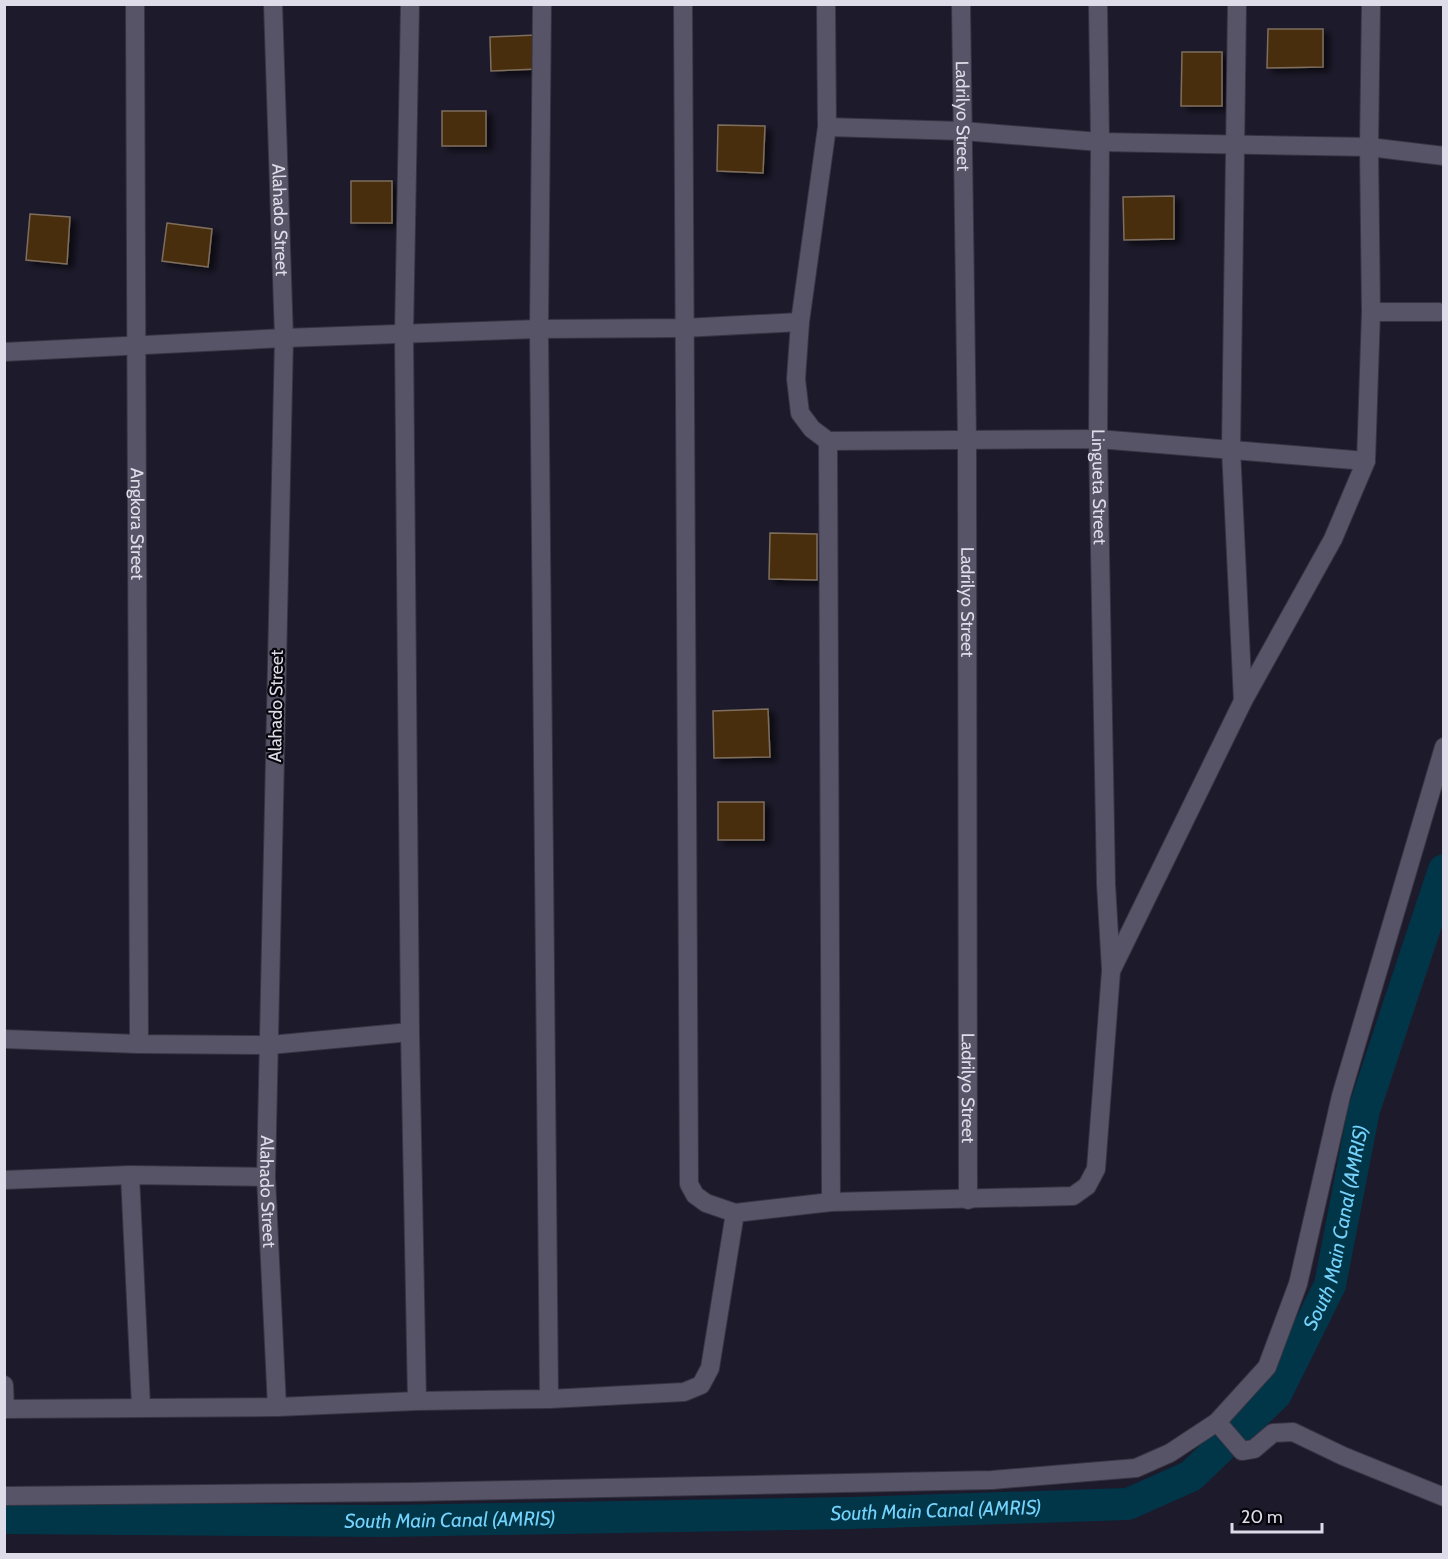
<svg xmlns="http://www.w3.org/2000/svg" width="1448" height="1559" viewBox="0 0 1448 1559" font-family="Cabin,sans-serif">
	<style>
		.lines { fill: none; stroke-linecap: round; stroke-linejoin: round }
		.canal { stroke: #013649; stroke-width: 32 }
		.building { fill: #492e0d; stroke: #7e6e5d; stroke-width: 1.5; filter: url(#shadow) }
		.minor-casing { stroke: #373442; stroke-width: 20 }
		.minor { stroke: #585468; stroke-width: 18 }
		.labels { text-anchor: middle; stroke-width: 4.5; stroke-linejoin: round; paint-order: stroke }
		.street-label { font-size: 18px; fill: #dedce8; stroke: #07060d }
		.water-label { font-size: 20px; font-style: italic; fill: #75d2fb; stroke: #07060d }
	</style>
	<defs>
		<filter id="shadow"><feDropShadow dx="6" dy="4" stdDeviation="3" flood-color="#0009"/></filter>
	</defs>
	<rect width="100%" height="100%" fill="#1d1a2b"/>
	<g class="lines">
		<path class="canal" id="s1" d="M4,1518l381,3 466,-8 277,-9 63,-28 85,-82 54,-109 34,-175 80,-240"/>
	</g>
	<path class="building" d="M1268,29h55v38l-56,1z
		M535,35l2,34 -46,2 -1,-34z
		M1182,52h40v54h-41z
		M442,111h44v35h-44z
		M718,125l47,1 -2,47 -46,-2z
		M351,181h41v42h-41z
		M1174,196v43l-50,1 -1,-43z
		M30,214l40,3 -3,47 -41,-4z
		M167,223l45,6 -4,38 -46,-6z
		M770,533l47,1v46l-48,-1z
		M768,709l2,48 -56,1 -1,-47z
		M718,802h46v38h-46z"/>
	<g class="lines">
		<defs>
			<g id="minor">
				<path id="s2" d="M135,4l4,1040"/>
				<path id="s3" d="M273,4l11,334 -18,839 11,230"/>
				<path d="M410,4l-6,330 6,698 7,369"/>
				<path d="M542,4l-3,325 10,1070"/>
				<path d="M683,4l6,1180 6,11 11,8 29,10 96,-11 242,-6 14,-10 9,-17 15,-198 132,-270 90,-162 33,-78 5,-149 -2,-165 2,-143"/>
				<path d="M826,4l1,123 -27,195 -4,57 4,34 12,16 16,12 270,-2 268,22"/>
				<path id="s4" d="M961,4l6,436 1,760"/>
				<path id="s5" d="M1098,4l2,138 -2,297 8,445 5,85"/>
				<path d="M1237,4l-6,445 12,252"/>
				<path d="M827,127l136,4 137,11 269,5 75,9"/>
				<path d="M1371,312h68"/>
				<path d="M4,352l280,-14 255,-9 145,-1 116,-6"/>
				<path d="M828,441l3,761"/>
				<path d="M4,1039l135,5 131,1 140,-13"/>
				<path d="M130,1175l11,231"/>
				<path d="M4,1180l126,-5 136,2"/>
				<path d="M4,1385l1,24"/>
				<path d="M4,1409l273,-2 140,-6 132,-2 135,-7 17,-7 9,-17 25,-155"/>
				<path d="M1217,1422l25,29 12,-2 19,-16 20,-1 50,24 101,41"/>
				<path d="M4,1496l405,-4 583,-12 144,-12 34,-15 47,-31 50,-55 31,-83 43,-188 103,-349"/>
			</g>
		</defs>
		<use href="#minor" class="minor-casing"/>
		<use href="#minor" class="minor"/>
	</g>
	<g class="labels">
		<g class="street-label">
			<text dy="6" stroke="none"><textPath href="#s4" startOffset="112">Ladrilyo Street</textPath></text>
			<text dy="6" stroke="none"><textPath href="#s3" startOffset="216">Alahado Street</textPath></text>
			<text dy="6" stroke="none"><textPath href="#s5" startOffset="483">Lingueta Street</textPath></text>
			<text dy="6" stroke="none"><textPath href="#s2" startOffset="520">Angkora Street</textPath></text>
			<text dy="6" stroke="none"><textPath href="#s4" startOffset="598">Ladrilyo Street</textPath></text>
			<text transform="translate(276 706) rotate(-89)" y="6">Alahado Street</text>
			<text dy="6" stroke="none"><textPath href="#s4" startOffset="1084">Ladrilyo Street</textPath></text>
			<text dy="6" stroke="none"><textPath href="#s3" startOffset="1188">Alahado Street</textPath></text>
		</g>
		<g class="water-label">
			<text dy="7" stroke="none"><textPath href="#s1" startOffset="1490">South Main Canal (AMRIS)</textPath></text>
			<text dy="7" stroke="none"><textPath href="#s1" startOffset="932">South Main Canal (AMRIS)</textPath></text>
			<text dy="7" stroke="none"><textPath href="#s1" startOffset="446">South Main Canal (AMRIS)</textPath></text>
		</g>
	</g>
	<rect width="1448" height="1559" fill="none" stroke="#dedce8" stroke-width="12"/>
	<path d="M1232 1523v9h90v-9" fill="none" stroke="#dedce8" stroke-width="3"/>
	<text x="1241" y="1523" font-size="18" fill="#dedce8" stroke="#07060d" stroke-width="4.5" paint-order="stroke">20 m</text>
</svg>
